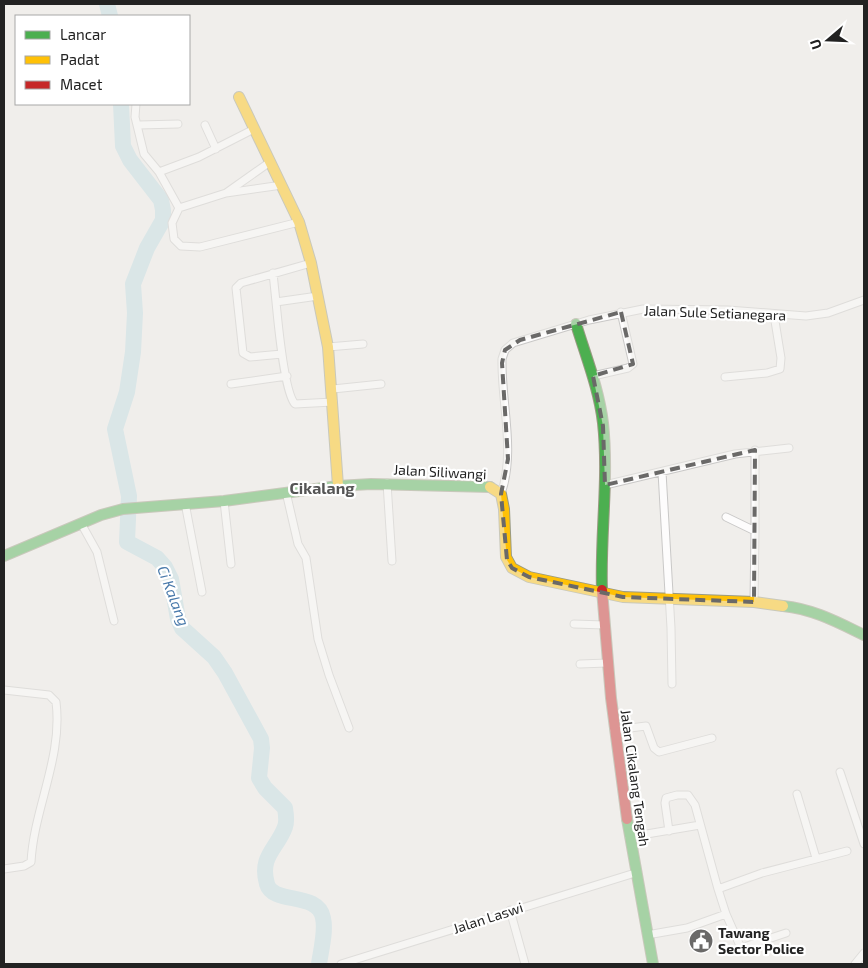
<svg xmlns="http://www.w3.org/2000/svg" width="868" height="968" viewBox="0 0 868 968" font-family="'Exo 2',sans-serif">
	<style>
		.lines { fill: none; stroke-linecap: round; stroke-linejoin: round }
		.river { stroke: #bfdbe3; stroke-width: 16 }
		.street-casing { stroke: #c9c8c7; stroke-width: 9 }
		.fast-casing { stroke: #999a82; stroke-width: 12 }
		.slow-casing { stroke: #999a82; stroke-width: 12 }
		.jam-casing { stroke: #999a82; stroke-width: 12 }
		.street { stroke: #fdfcfc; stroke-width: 7 }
		.fast { stroke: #4caf50; stroke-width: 10 }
		.slow { stroke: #ffc107; stroke-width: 10 }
		.jam { stroke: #c62828; stroke-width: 10 }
		.marked { fill: none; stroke: #6a6968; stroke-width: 4; stroke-dasharray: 10 6; stroke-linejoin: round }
		.labels { text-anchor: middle; stroke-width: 4.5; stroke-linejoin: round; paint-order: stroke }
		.street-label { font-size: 14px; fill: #222; stroke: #fff }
		.poi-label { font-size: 14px; font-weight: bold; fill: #222; stroke: #fff; text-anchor: start }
		.water-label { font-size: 15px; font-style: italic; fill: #4a7aab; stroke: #fff }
		.quarter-label { font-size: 16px; font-weight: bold; fill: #555; stroke: #fff }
	</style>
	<rect width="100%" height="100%" fill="#f0eeeb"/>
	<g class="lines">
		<path class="river" d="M107,4l3,12
			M121,104l2,42 7,14 31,40 2,10v10l-16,28 -14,36 2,29 -2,39 -6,40 -12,37 14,67 -2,46 30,16 8,9 6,12 7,40 4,9 32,29 11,16 36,66 1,9 -3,30 6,10 20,20c1,6 2,14 0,19 -8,22 -26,29 -18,57 6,21 51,7 56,34 3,13 -2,32 -4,46"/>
		<defs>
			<path id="street" d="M136,104l-1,13 9,37 15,18
				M139,125l39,-1
				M205,125l11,24
				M254,129l-55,28 -40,15 20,36 -7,15 2,16 7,7 19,1 99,-25
				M226,193l44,-31
				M179,208l47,-15 56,-8
				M273,273l3,29
				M318,296l-42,6c2,20 8,90 19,102l38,-2
				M328,347l35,-3
				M282,354l-32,3 -7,-4 -7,-65 5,-5 70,-20
				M593,376l35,-8 5,-4 -12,-52
				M725,377l42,-4 13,-4 1,-11 -7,-43
				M231,384l56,-8
				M333,389l48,-5
				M755,450v81
				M662,472l9,156 1,56
				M387,483l5,78
				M605,485l130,-31 54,-6
				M286,492l12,52 8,14 12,81 11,36 20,53
				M501,494c15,-43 0,-91 1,-135l3,-9 8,-7 76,-23 54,-11 85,1 78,6 22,-3 36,-13
				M224,501l7,63
				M185,503l17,89
				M726,517l29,14 -1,71
				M82,525l15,27 17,69
				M574,624l30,1
				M580,664l27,-1
				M4,690l45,5 7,7c7,55 -22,106 -25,160l-7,4 -20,3
				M614,730l32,-4 8,22 5,4 53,-14
				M840,772l24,72
				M797,794l19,64
				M669,831l-4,-28 1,-5 11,-3h11l7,10 23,84
				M629,837l71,-12
				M510,910l15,54
				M726,914l15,34 45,-15
				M647,935l40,-7 39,-14 -8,-25 44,-16 85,-22
				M341,964l294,-91
				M855,964l9,-11"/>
			<path id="fast" d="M576,324c10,33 23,65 27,99 6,56 -3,112 -1,167
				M4,556l97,-41 22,-6 101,-8 114,-15 33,-2 119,3
				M783,606c30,3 54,16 81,29
				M627,819l26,145"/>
			<path id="slow" d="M239,97l60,125 12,41 17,84 10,139
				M490,487l11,7 3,15 2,48 6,11 17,9 94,20 131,5 29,4"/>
			<path id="jam" d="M602,590l9,108 16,121"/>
		</defs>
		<use href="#street" class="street-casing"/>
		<use href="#fast" class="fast-casing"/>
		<use href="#slow" class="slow-casing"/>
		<use href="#jam" class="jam-casing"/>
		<use href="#street" class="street"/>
		<use href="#fast" class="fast"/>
		<use href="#slow" class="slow"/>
		<use href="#jam" class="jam"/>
	</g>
	<path d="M0 0H868V968H0ZM621,312l12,52 -40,12 10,50 2,59 150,-35 -1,152 -131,-5 -94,-20 -17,-9 -5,-8 -6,-66 7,-35 -6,-96 3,-13 15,-10z" fill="#f0eeeb" fill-opacity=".55" fill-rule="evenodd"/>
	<path class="marked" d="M621,312l12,52 -40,12 10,50 2,59 150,-35 -1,152 -131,-5 -94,-20 -17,-9 -5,-8 -6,-66 7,-35 -6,-96 3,-13 15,-10z"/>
	<defs>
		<symbol id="civic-disc" viewBox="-11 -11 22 22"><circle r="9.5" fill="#6a6968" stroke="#fff"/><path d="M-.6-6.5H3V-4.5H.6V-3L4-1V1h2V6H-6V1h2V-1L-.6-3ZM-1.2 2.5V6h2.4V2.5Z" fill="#fff"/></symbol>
	</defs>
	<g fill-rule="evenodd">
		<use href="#civic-disc" x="687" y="927" width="28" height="28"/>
	</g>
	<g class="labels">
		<g class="street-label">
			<text transform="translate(715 313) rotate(2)" y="5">Jalan Sule Setianegara</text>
			<text transform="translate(440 472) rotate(3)" y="5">Jalan Siliwangi</text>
			<text transform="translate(635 778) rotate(82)" y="5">Jalan Cikalang Tengah</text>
			<text transform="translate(488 918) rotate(-18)" y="5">Jalan Laswi</text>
		</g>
		<g class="poi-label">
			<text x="718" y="938">Tawang<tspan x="718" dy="16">Sector Police</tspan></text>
		</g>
		<g class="water-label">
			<text transform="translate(173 596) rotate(69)" y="5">Ci Kalang</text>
		</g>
		<g class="quarter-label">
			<text x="322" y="494">Cikalang</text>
		</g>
	</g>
	<rect width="868" height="968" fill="none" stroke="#222222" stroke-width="10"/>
	<rect x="15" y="15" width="175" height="90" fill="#ffffff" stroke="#a7a7a7"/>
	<rect x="25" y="31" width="25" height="8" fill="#4caf50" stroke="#a7a7a7"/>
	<text x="60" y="40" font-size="15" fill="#222222">Lancar</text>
	<rect x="25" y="56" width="25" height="8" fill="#ffc107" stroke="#a7a7a7"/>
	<text x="60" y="65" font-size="15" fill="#222222">Padat</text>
	<rect x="25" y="81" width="25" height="8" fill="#c62828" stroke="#a7a7a7"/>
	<text x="60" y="90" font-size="15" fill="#222222">Macet</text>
	<g transform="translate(828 40) rotate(251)" stroke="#ffffff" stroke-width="4" paint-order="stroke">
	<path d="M0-4L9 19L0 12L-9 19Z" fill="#222222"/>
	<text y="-8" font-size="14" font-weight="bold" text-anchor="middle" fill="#222222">U</text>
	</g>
</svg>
